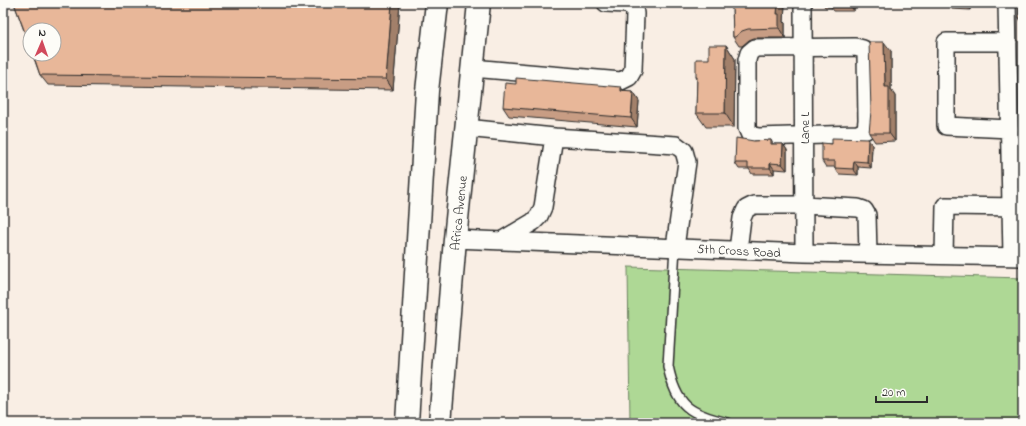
<svg xmlns="http://www.w3.org/2000/svg" width="1026" height="426" viewBox="0 0 1026 426" font-family="'Indie Flower',sans-serif">
	<style>
		.green { fill: #aed895; stroke: #6c8260 }
		.lines { fill: none; stroke-linecap: round; stroke-linejoin: round }
		.lane-casing { stroke: #2b2b2b; stroke-width: 12 }
		.street-casing { stroke: #2b2b2b; stroke-width: 20 }
		.secondary-casing { stroke: #2b2b2b; stroke-width: 25 }
		.lane { stroke: #fdfcf7; stroke-width: 9 }
		.street { stroke: #fdfcf7; stroke-width: 17 }
		.secondary { stroke: #fdfcf7; stroke-width: 22 }
		.wall { fill: #c89d84; stroke: #2b2b2b }
		.shaded-wall { fill: #a2806b; stroke: #2b2b2b }
		.building { fill: #e8b799; stroke: #2b2b2b }
		.labels { text-anchor: middle; stroke-width: 4; stroke-linejoin: round; paint-order: stroke }
		.street-label { font-size: 13px; fill: #2b2b2b; stroke: #fdfcf7 }
	</style>
	<rect width="100%" height="100%" fill="#f9eee4"/>
	<filter id="ink" filterUnits="userSpaceOnUse"><feTurbulence type="fractalNoise" baseFrequency=".025" numOctaves="2"/><feDisplacementMap in="SourceGraphic" scale="8" xChannelSelector="R" yChannelSelector="G"/><feConvolveMatrix kernelMatrix="1 2 1 2 8 2 1 2 1" color-interpolation-filters="sRGB"/></filter>
	<g filter="url(#ink)">
		<path class="green" d="M628,267l395,11v145h-393z"/>
		<g class="lines">
			<defs>
				<path id="lane" d="M675,247l-7,119c8,40 21,48 60,57"/>
				<path id="street" d="M803,3l1,250
					M1007,3l5,254
					M1008,42h-62v84l64,3
					M855,47l8,2 3,4 1,67 -1,10 -8,4 -100,3 -8,-2 -3,-7v-68l2,-7 6,-5z
					M472,68l149,13 8,-4 4,-7 2,-56 -1,-7 -8,-3 -20,-1
					M466,128l88,9 122,8 8,6 3,11 -12,85
					M455,239l349,14 219,4
					M501,241l32,-19 6,-6 4,-9 11,-70
					M738,250l4,-32 4,-9 8,-4h50l54,3 6,2 3,5 1,39
					M944,255l1,-49 78,1"/>
				<path id="secondary" d="M407,423l20,-332 10,-88
					M440,423l15,-184 24,-236"/>
			</defs>
			<use href="#lane" class="lane-casing"/>
			<use href="#street" class="street-casing"/>
			<use href="#secondary" class="secondary-casing"/>
			<use href="#lane" class="lane"/>
			<use href="#street" class="street"/>
			<use href="#secondary" class="secondary"/>
		</g>
		<path class="wall" d="M14,3h386l-7,87 -345,-5 -8,-10z
			M643,3h13l-1,2 -12,-1z
			M732,3h53l-1,19 1,1v15h-31l-5,2 -7,6h-3l-6,-9z
			M822,3h47v4h-15v4h-20l-3,-4h-6z
			M948,3h31v1h-9v6l-18,-1z
			M1023,3v21l-4,-6z
			M726,45l9,14 -1,68h-28l-10,-14 1,-34 -1,-2 13,-18z
			M891,51v39l4,6v45l-20,1 -6,-9z
			M624,92h9l6,9 -2,26 -128,-11 -6,-9z
			M771,140l2,4h10l4,6v20l-13,-1v5h-22l-3,-5h-10l-4,-6 19,-22z
			M872,145l-1,23 -13,-1v8l-19,-1 -4,-6v-1h-9l-4,-6z
			M1023,174v20l-4,-6z"/>
		<path class="shaded-wall" d="M392,3h8l-7,87 -7,-11z
			M778,3h7l-1,19 1,1v15l-6,-10 -2,-14z
			M850,3h2l2,4v4l-4,-6z
			M866,3h3v4z
			M965,3l5,1v6l-5,-6z
			M884,42l7,9v39l4,6v45l-6,-8 -4,-46z
			M726,45l9,14 -1,68 -9,-14z
			M621,87l6,9 -6,-5z
			M633,92l6,9 -2,26 -6,-9z
			M868,139l4,6 -1,23 -4,-6z
			M783,144l4,6v20l-5,-6z
			M854,161l4,6v8l-5,-6z
			M770,163l4,6v5l-4,-6z"/>
		<path class="building" d="M14,3h378l-6,76 -346,-4 -7,-21h21v-24h-24v16z
			M732,3h46l-1,11h2v14l-31,1 -6,2 -7,6h-2z
			M830,3h20v2h-20z
			M948,3h17v1z
			M1019,3h4v15h-4z
			M869,42h15l1,45h4v46h-20l2,-22z
			M709,45h17l-1,68h-29l1,-36h-1v-18h13z
			M516,78l105,9v4l12,1 -2,26 -128,-11 2,-24 11,1z
			M736,138l18,3 17,-1v4h12l-1,20 -12,-1v5h-22v-5h-13z
			M832,138l36,1 -1,23 -13,-1 -1,8 -18,-1v-7h-13v-18l10,1z
			M1019,174h4v14h-4z"/>
	</g>
	<g class="labels">
		<g class="street-label">
			<text transform="translate(804 128) rotate(-90)" y="5">Lane L</text>
			<text transform="translate(458 213) rotate(-84)" y="5">Africa Avenue</text>
			<text transform="translate(739 250) rotate(3)" y="5">5th Cross Road</text>
		</g>
	</g>
	<rect width="1026" height="426" fill="none" stroke="#fdfcf7" stroke-width="16"/>
	<rect x="8" y="8" width="1010" height="410" fill="none" stroke="#2b2b2b" stroke-width="1.5" filter="url(#ink)"/>
	<g transform="translate(42 42) rotate(2)"><circle r="19" fill="#fdfcf7" stroke="#a9a8a5"/>
	<path d="M0-3L7 15L0 10L-7 15Z" fill="#d1495b"/>
	<text y="-6" font-size="11" font-weight="bold" text-anchor="middle" fill="#2b2b2b">N</text>
	</g>
	<path d="M876 396v6h51v-6" fill="none" stroke="#2b2b2b" stroke-width="2"/>
	<text x="882" y="396" font-size="12" fill="#2b2b2b" stroke="#fdfcf7" stroke-width="3" paint-order="stroke">20 m</text>
</svg>
